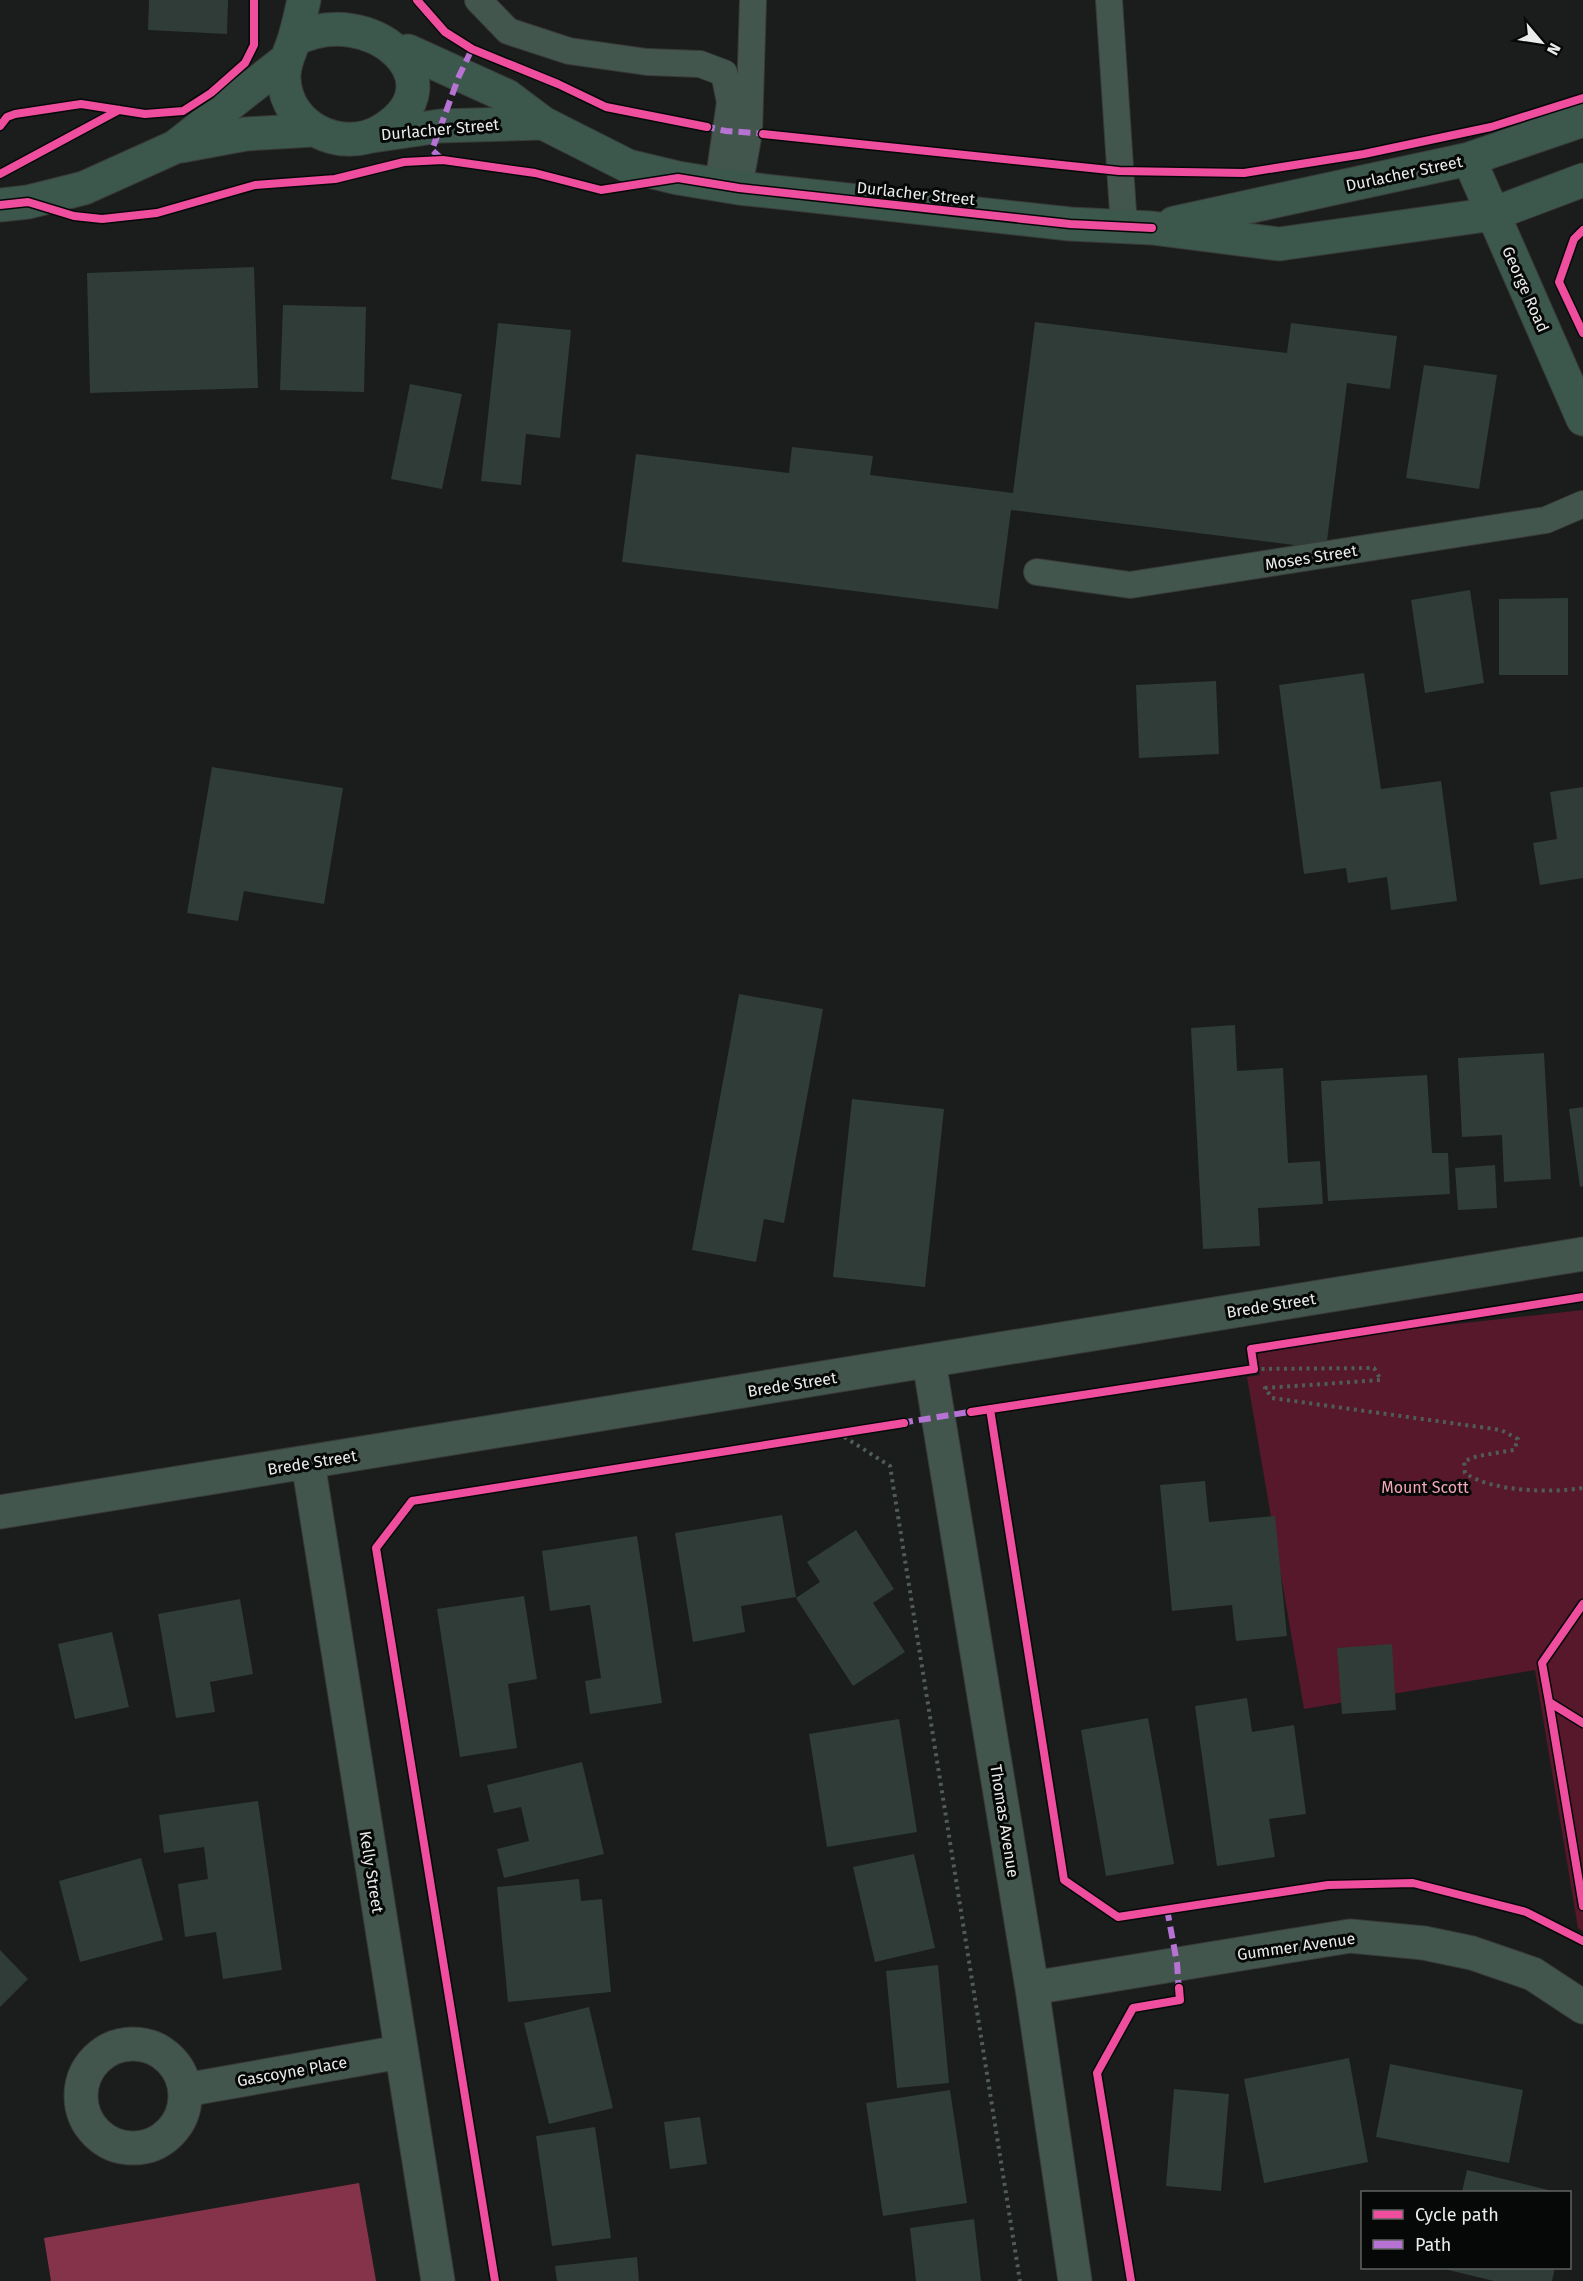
<svg xmlns="http://www.w3.org/2000/svg" width="1583" height="2281" viewBox="0 0 1583 2281" font-family="'Fira Sans',sans-serif">
	<style>
		.green { fill: #57182c }
		.water { fill: #85334a }
		.building { fill: #2f3c37 }
		.lines { fill: none; stroke-linecap: round; stroke-linejoin: round }
		.lane-casing { stroke: #383a39; stroke-width: 28 }
		.street-casing { stroke: #383a39; stroke-width: 35 }
		.secondary-casing { stroke: #383a39; stroke-width: 35 }
		.path { stroke: #505d57; stroke-width: 4; stroke-dasharray: 3 4.5; stroke-linecap: butt }
		.lane { stroke: #43564d; stroke-width: 26 }
		.street { stroke: #43564d; stroke-width: 33 }
		.secondary { stroke: #3c574c; stroke-width: 33 }
		.quiet { stroke: #b673d3; stroke-width: 6; stroke-dasharray: 12 6; stroke-linecap: butt }
		.cycleway-casing { stroke: #060807; stroke-width: 11 }
		.cycleway { stroke: #ef4d9e; stroke-width: 8 }
		.labels { text-anchor: middle; stroke-width: 6; stroke-linejoin: round; paint-order: stroke }
		.street-label { font-size: 16px; fill: #e9ecea; stroke: #060807 }
		.park-label { font-size: 16px; fill: #f2a6b6; stroke: #060807 }
	</style>
	<rect width="100%" height="100%" fill="#1b1d1c"/>
	<path class="green" d="M1583,1310v621l-5,-3 -43,-258 -231,39 -57,-332 13,-2 -4,-21 145,-24z"/>
	<path class="water" d="M359,2183l17,98h-325l-7,-43z"/>
	<path class="building" d="M149,0h79l-1,34 -79,-4z
		M254,267l4,121 -168,5 -3,-120z
		M283,305l83,2 -2,85 -84,-2z
		M1035,322l252,31 4,-30 106,13 -7,53 -43,-6 -21,166 -315,-39 -13,99 -376,-47 14,-108 153,19 3,-26 81,9 -3,19 143,18z
		M498,323l73,7 -11,108 -34,-4 -5,51 -40,-4z
		M1424,365l73,10 -18,114 -73,-11z
		M410,384l52,10 -20,95 -51,-10z
		M1470,590l14,93 -59,10 -14,-93z
		M1568,598v77h-69v-76z
		M1364,673l17,116 60,-8 16,120 -66,9 -4,-33 -39,6 -2,-15 -42,6 -25,-189z
		M1216,681l3,73 -80,4 -3,-73z
		M212,767l131,21 -19,116 -80,-13 -6,30 -51,-8z
		M1583,787v91l-43,7 -7,-42 24,-4 -7,-47z
		M739,994l84,15 -39,214 -20,-4 -8,43 -64,-12z
		M1235,1025l2,46 46,-3 5,95 32,-2 3,43 -65,4 2,38 -57,3 -12,-221z
		M1544,1053l7,126 -47,3 -2,-47 -40,2 -4,-79z
		M1427,1075l5,78h16l2,41 -122,7 -7,-120z
		M852,1099l92,10 -19,178 -92,-10z
		M1583,1107v79l-3,1 -11,-78z
		M1495,1165l2,43 -39,2 -3,-42z
		M1205,1481l4,41 66,-6 12,120 -51,5 -4,-36 -60,6 -12,-126z
		M782,1515l14,82 -55,9 4,26 -52,10 -18,-109z
		M856,1530l38,59 -21,14 32,49 -52,34 -57,-88 24,-16 -13,-20z
		M637,1536l25,167 -72,11 -5,-33 16,-3 -11,-73 -40,6 -8,-60z
		M524,1596l13,83 -29,5 9,64 -57,9 -23,-148z
		M240,1599l13,75 -43,8 5,30 -39,6 -18,-104z
		M112,1632l17,75 -54,12 -17,-75z
		M1392,1644l4,66 -54,4 -5,-66z
		M1247,1698l5,34 42,-7 12,89 -37,5 6,38 -58,9 -22,-160z
		M1148,1718l26,146 -68,12 -25,-146z
		M899,1719l18,113 -90,15 -18,-113z
		M582,1762l22,92 -100,24 -7,-29 32,-8 -8,-34 -27,6 -7,-28z
		M258,1801l24,169 -59,9 -7,-47 -31,5 -7,-53 30,-5 -4,-32 -40,6 -5,-38z
		M914,1854l21,94 -60,14 -22,-95z
		M141,1858l22,82 -83,22 -21,-81z
		M579,1879l2,22 21,-2 9,93 -103,10 -11,-115z
		M0,1950l28,29 -28,28z
		M938,1965l11,118 -52,5 -11,-117z
		M589,2007l24,101 -64,16 -25,-101z
		M1349,2058l19,104 -104,21 -20,-104z
		M1390,2064l133,26 -14,73 -133,-26z
		M1174,2089l55,5 -8,97 -55,-5z
		M950,2090l17,113 -84,13 -17,-113z
		M700,2117l7,47 -37,5 -6,-47z
		M595,2127l16,111 -59,8 -16,-110z
		M1467,2170l89,22h-94z
		M974,2219l7,62h-65l-6,-53z
		M637,2257l2,24h-82l-2,-15z
		M1440,2268h115l-3,13h-58z"/>
	<g class="lines">
		<defs>
			<path id="lane" d="M478,0l30,31 61,20 78,11 53,2 24,9 6,29 -12,83
				M1109,0l15,227
				M739,188l10,-56 4,-132
				M1037,572l93,13 416,-65 37,-16"/>
			<path id="street" d="M929,1361l103,627 43,293
				M308,1462l130,819
				M0,1512l1583,-258
				M1032,1988l318,-52 74,7 48,10 61,21 50,33
				M81 2096a52 52 0 1 1 104 0a52 52 0 1 1-104 0Z
				M185,2090l215,-38"/>
			<path id="secondary" d="M294,40c76,-40 169,42 87,91 -40,23 -95,-4 -97,-52 -1,-15 6,-26 10,-39 4,-13 7,-27 10,-40
				M408,51l99,45 36,27 85,43 50,12 61,10 331,36 82,4 127,16 214,-30 90,-34
				M372,136l68,-10 103,-3
				M181,146l65,-12 67,-4
				M1469,159l114,260
				M0,205l28,-3 56,-14 91,-41 111,-87
				M1174,223l295,-64 114,-39"/>
		</defs>
		<use href="#lane" class="lane-casing"/>
		<use href="#street" class="street-casing"/>
		<use href="#secondary" class="secondary-casing"/>
		<path class="path" d="M1254,1369l120,-1 7,12 -116,8 7,10 229,32 17,9 -4,11 -36,6 -14,5 1,12c27,19 86,20 118,15
			M838,1433l52,33 130,815"/>
		<use href="#lane" class="lane"/>
		<use href="#street" class="street"/>
		<use href="#secondary" class="secondary"/>
		<path class="quiet" d="M703,126l23,5 43,3
			M442,159l-10,-9 27,-74 13,-27
			M901,1423l74,-12
			M1167,1909l10,54 2,29"/>
		<defs>
			<path id="cycleway" d="M417,0l28,32 27,17 86,35 48,23 101,20
				M0,126l7,-9 8,-3 66,-10 64,10 38,-3 28,-18 34,-30 9,-18v-45
				M763,134l356,37 125,2 120,-19 127,-27 92,-29
				M0,174l119,-64
				M0,205l28,-3 46,14 28,3 55,-6 98,-28 80,-6 69,-17 39,-2 92,13 66,17 77,-12 61,10 331,36 82,4
				M1583,230l-9,9 -15,43 24,51
				M990,1409l74,471 54,37 210,-32 85,-2 113,29 57,29
				M971,1412l283,-43 -3,-20 332,-52
				M1583,1604l-41,59 7,39 34,21
				M1549,1702l34,204
				M495,2281l-119,-733 36,-47 492,-78
				M1131,2281l-34,-208 36,-65 47,-8 -1,-12"/>
		</defs>
		<use href="#cycleway" class="cycleway-casing"/>
		<use href="#cycleway" class="cycleway"/>
	</g>
	<g class="labels">
		<g class="street-label">
			<text transform="translate(440 129) rotate(-5)" y="6">Durlacher Street</text>
			<text transform="translate(1404 173) rotate(-12)" y="6">Durlacher Street</text>
			<text transform="translate(916 193) rotate(6)" y="6">Durlacher Street</text>
			<text transform="translate(1526 289) rotate(66)" y="6">George Road</text>
			<text transform="translate(1311 557) rotate(-9)" y="6">Moses Street</text>
			<text transform="translate(1271 1305) rotate(-9)" y="6">Brede Street</text>
			<text transform="translate(792 1384) rotate(-9)" y="6">Brede Street</text>
			<text transform="translate(312 1462) rotate(-9)" y="6">Brede Street</text>
			<text transform="translate(1005 1821) rotate(81)" y="6">Thomas Avenue</text>
			<text transform="translate(372 1872) rotate(81)" y="6">Kelly Street</text>
			<text transform="translate(1296 1946) rotate(-8)" y="6">Gummer Avenue</text>
			<text transform="translate(292 2071) rotate(-10)" y="6">Gascoyne Place</text>
		</g>
		<g class="park-label">
			<text x="1425" y="1493">Mount Scott</text>
		</g>
	</g>
	<rect x="1361" y="2191" width="210" height="78" fill="#060807" stroke="#616362" stroke-width="1.5"/>
	<rect x="1373" y="2210" width="30" height="9" fill="#ef4d9e" stroke="#616362" stroke-width="1.5"/>
	<text x="1415" y="2221" font-size="18" fill="#e9ecea">Cycle path</text>
	<rect x="1373" y="2240" width="30" height="9" fill="#b673d3" stroke="#616362" stroke-width="1.5"/>
	<text x="1415" y="2251" font-size="18" fill="#e9ecea">Path</text>
	<g transform="translate(1541 42) rotate(119)" stroke="#060807" stroke-width="4.5" paint-order="stroke">
	<path d="M0-4.5L10 22L0 15L-10 22Z" fill="#e9ecea"/>
	<text y="-9" font-size="16" font-weight="bold" text-anchor="middle" fill="#e9ecea">N</text>
	</g>
</svg>
